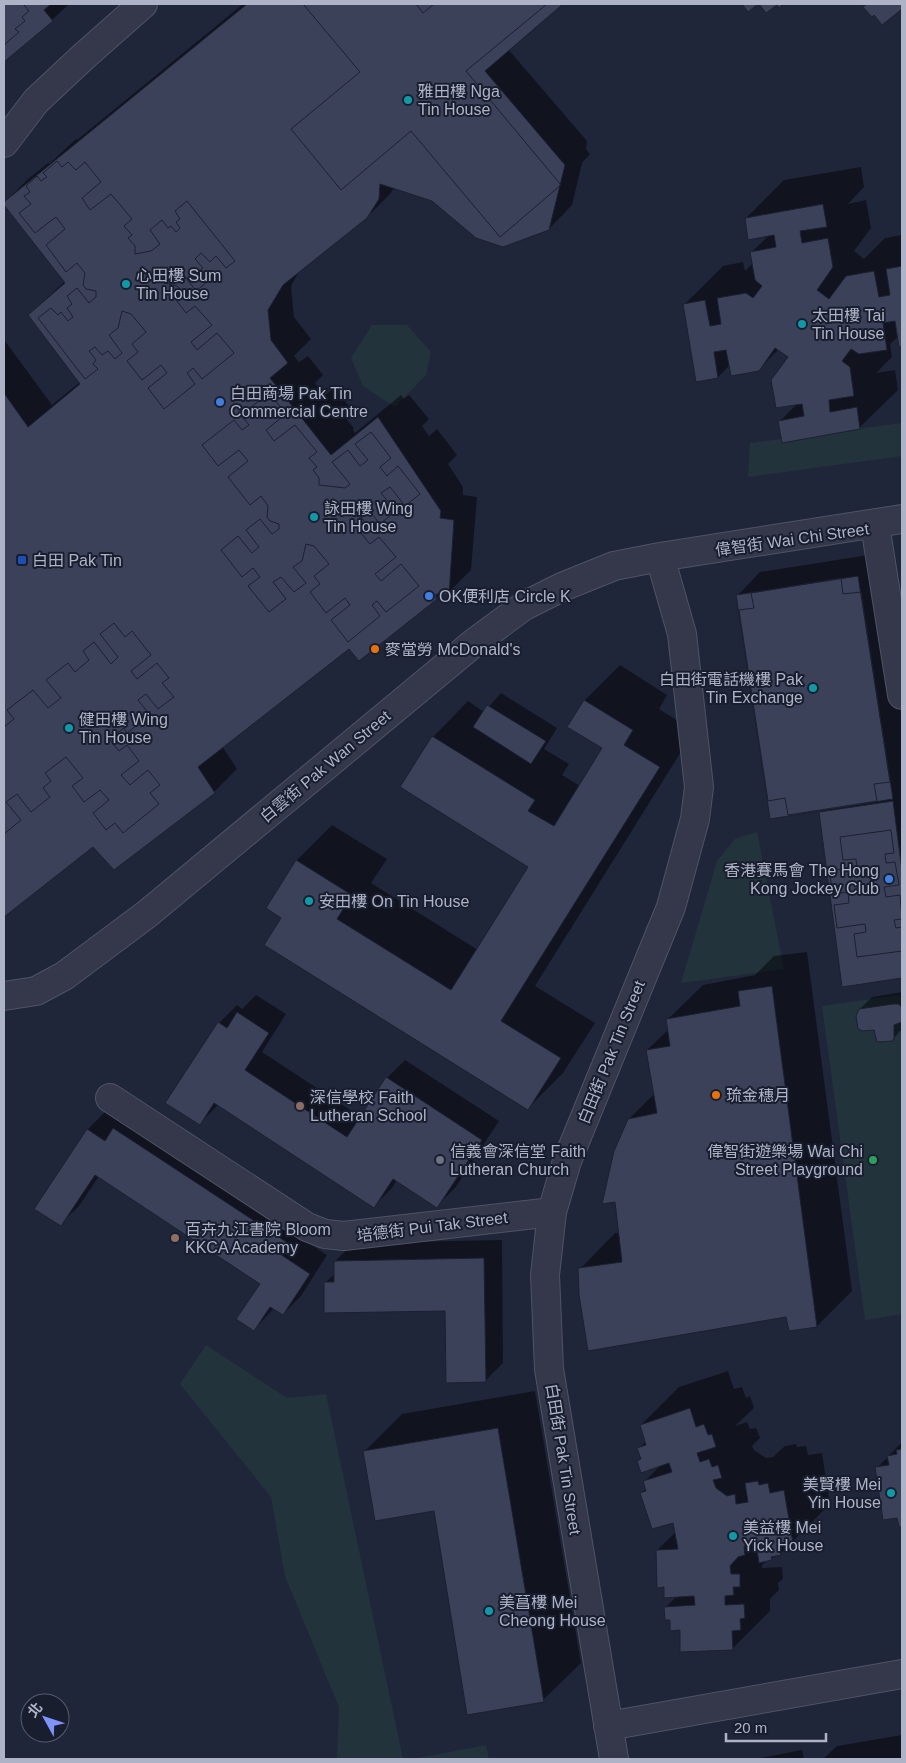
<svg xmlns="http://www.w3.org/2000/svg" width="906" height="1763" viewBox="0 0 906 1763" font-family="Helvetica,'Noto Sans TC',sans-serif">
	<style>
		.green { fill: #22333b }
		.shadow { fill: #0007 }
		.building { fill: #3c415a; stroke: #1b2031 }
		.lines { fill: none; stroke-linecap: round; stroke-linejoin: round }
		.minor-casing { stroke: #4f5365; stroke-width: 30 }
		.minor { stroke: #34384a; stroke-width: 28 }
		.culture-dot { fill: #0f9aa8; stroke: #191e2f; stroke-width: 2 }
		.shop-dot { fill: #3f7fe0; stroke: #191e2f; stroke-width: 2 }
		.transit-dot { fill: #1a4fb4; stroke: #191e2f; stroke-width: 2 }
		.food-dot { fill: #e8710a; stroke: #191e2f; stroke-width: 2 }
		.education-dot { fill: #8d6e63; stroke: #191e2f; stroke-width: 2 }
		.worship-dot { fill: #6b7280; stroke: #191e2f; stroke-width: 2 }
		.leisure-dot { fill: #2e9e5b; stroke: #191e2f; stroke-width: 2 }
		.labels { text-anchor: middle; stroke-width: 4; stroke-linejoin: round; paint-order: stroke }
		.poi-label { font-size: 16px; fill: #afb3c7; stroke: #191e2f; text-anchor: start }
		.street-label { font-size: 16px; fill: #afb3c7; stroke: #191e2f }
	</style>
	<rect width="100%" height="100%" fill="#20263a"/>
	<path class="green" d="M372,325h35l24,27 -5,23 -31,32 -32,-21 -12,-28z
		M902,423v33l-154,21 2,-34z
		M757,832l27,137 -103,14 36,-122 18,-22z
		M899,995l3,4v315l-37,6 -43,-314z
		M206,1345l81,53 39,-4 77,365h-66l2,-52 -54,-131 -14,-79 -91,-113z
		M486,1745l3,14h-71v-1z"/>
	<path class="shadow" d="M4,4h65l-17,16 -48,41z
		M243,4h318l-53,45 79,92 -1,8 4,5 -8,9 -10,42 -23,24 -116,-29 -39,-12 -4,6 -23,23 -67,53 -9,16 3,31 17,22 -17,17 5,6 9,-6 15,19 -8,8 10,12 9,-7 20,24 -7,8 7,8 -1,2 2,3 46,-38 3,4 5,-4 20,24 -7,7 7,10 8,-7 20,26 -9,9 15,23v8l14,2 -6,73 -23,23h-7l-6,6 -85,48 -128,99 15,23 -23,23 -120,53 -90,70v-573l1,-1 47,64 28,-23 -51,-67 36,-34 -61,-78 23,-23 21,-17 1,1 27,-25 1,1z
		M861,167l3,20 -16,17 18,-4 5,28 -17,23 10,8 21,-21 17,-3v110l-2,1 -1,-10 -9,8 2,13 -16,16 19,-3 3,20 -39,38 -80,-6 18,-18 -8,-47 -10,-8 -21,21 -28,-5 -12,12 -33,-73 38,-38 20,-4 2,9 8,-8 -2,-10 18,-18 -23,-17 38,-38z
		M881,553l21,138v97l-1,2 1,-1v188l-59,8 -23,-173 2,-3 -85,-213 23,-24z
		M620,665l47,30 -8,14 35,22 -159,255 60,37 -32,50 -35,35 -245,-190 -16,-10 30,-48 35,-35 55,34 -16,24 107,67 52,-83 -97,-130 35,-36 16,11 17,-19 56,35 -13,21 25,15 -7,11 18,11 24,-38 -19,-48z
		M807,952l45,339 -35,35 -29,-10 -208,-47 35,-36h5l9,-114 26,-26 -8,-43 22,-21 -2,-9 36,-35 52,-10 19,-19z
		M902,992v37l-10,11 -17,-12 -15,-19 12,-12z
		M256,995l30,19 -24,38 99,65 26,-39 18,-18 94,61 -44,67 -18,18 -40,-26 -5,8 -18,18 -156,-101 -19,19 20,-101 18,-18 5,4z
		M106,1111l221,144 -26,41 -18,18 -9,-6 -20,22 8,-47 -163,-107 -20,30 -19,18 -24,-16 52,-79z
		M502,1240l1,123 -18,18 -39,-72 -121,-26 11,-10 -1,-12 19,-18z
		M728,1371l6,18 8,-2 4,11 4,-2 4,12 -19,18 12,-4 3,7 6,-1 4,10 -8,8 2,4 12,8 7,-1 12,-11 11,-2 1,3 9,-1 2,9 14,-2 8,51 -50,50 -12,6 -6,5v3l20,-1 1,12 -5,4 1,7 -9,9v12l-38,38 -51,-20 -10,-11 -5,-11 11,-11 -12,-10 -8,-36 19,-18 -2,-11 -33,-27 5,-5 -2,-7 18,-18 -24,-3 4,-3 -3,-9 7,-8 -5,-16 38,-38z
		M535,1391l46,272 -38,37 -108,-190 -71,-58 38,-38z
		M902,1442v84h-2l-2,-9 -21,-49z
		M902,1735v24h-79l14,-13z
		M802,1750l2,9h-49z"/>
	<path class="building" d="M4,4h19l6,7 -7,6 3,4 -10,8 4,3 -15,13z
		M4,4h47l-7,6 9,11 -49,41z
		M247,4h316l-78,67 80,94 -16,65 -46,17 -27,-9 -44,-37 -52,-17 -1,15 -12,19 -84,67 -15,25 3,30 17,23 -18,15 61,77 47,-38 63,94 -1,7 14,2 -5,75 -13,-1v6l-77,61 -10,-12 -151,118 17,26 -101,77 -21,-23 -89,70v-524l24,34 52,-43 -52,-69 37,-32 -61,-78v-3z
		M303,4h113l7,9 11,-9h113l-81,67 95,114 -61,52 -89,-106 -70,59 -50,-61 69,-57z
		M742,4h16l-10,8z
		M759,4h24l-4,4 -2,-3 -11,8z
		M867,4h35v5l-20,16 -8,-10 -2,2 -9,-10z
		M57,161l5,6 6,-5 8,8 9,-8 16,20 -19,16 8,12 21,-16 21,25 -8,7 8,9 -4,3 7,8v8l16,-3 9,-7 -10,-14 12,-10 6,8 3,-2 5,6 4,-4 -4,-6 4,-3 -5,-8 12,-10 48,60 -9,7 -10,-12 -6,6 -9,-9 -6,6 8,9 -4,3 8,11 -11,9 -16,-21 -16,13 13,3 3,3 -3,12 9,12 9,-7 17,19 -21,17 6,8 20,-17 17,20 -32,26 -9,-11 -6,5 8,11 -31,25 -16,-21 19,-15 -6,-8 -19,15 -15,-19 11,-9 -6,-8 14,-12 -15,-18 -9,-3 -4,17 -9,7 13,18 -7,6 -7,-8 -6,4 -7,-8 -6,4 7,9 -3,4 5,5 -13,10 -47,-61 13,-10 7,7 3,-3 7,9 5,-4 -6,-9 5,-4 -5,-8 10,-8 12,15 7,-6v-6l-10,-2 -3,-4 2,-12 -8,-10 -11,9 -20,-27 19,-16 -9,-12 -21,16 -16,-20 12,-9 -7,-8 6,-4 -4,-6 11,-10 4,5 6,-4 -4,-4z
		M823,204l4,23 -27,4 2,12 26,-5 5,29 -16,23 12,9 17,-23 28,-5 5,26 11,-2 -4,-26 16,-3v80l-3,1 -4,-26 -12,2 4,27 -28,4 -8,-5 -9,12 8,6 4,29 -25,4 1,12 27,-5 3,22 -78,14 -4,-22 26,-5 -2,-12 -26,4 -5,-28 17,-23 -13,-9 -16,23 -28,5 -5,-26 -12,2 4,26 -22,4 -13,-78 22,-4 5,26 11,-2 -4,-26 29,-5 7,5 9,-12 -7,-6 -5,-28 26,-5 -2,-12 -26,5 -3,-22z
		M269,393l17,21 -20,16 8,11 21,-16 22,27 -8,6 8,9 -4,3 6,8v7l26,3 5,-4 -18,-22 16,-12 12,16 8,-6 -13,-16 16,-12 20,26 -11,9 7,9 11,-10 22,28 -15,12 -15,-19 -9,6 15,18 -16,13 -17,-21 -14,12 12,2 3,4 -3,12 9,11 9,-7 17,20 -21,17 6,7 20,-17 18,22 -33,26 -9,-11 -5,4 8,11 -32,26 -17,-22 19,-15 -5,-7 -19,15 -16,-21 10,-8 -6,-8 15,-12 -15,-18 -8,-2 -4,17 -9,6 13,16 -12,9 -13,-15 -8,5 13,17 -17,13 -21,-26 12,-9 -7,-9 -11,9 -21,-27 17,-14 14,17 7,-6 -13,-17 14,-11 12,15 7,-5v-5l-9,-3 -3,-4 1,-11 -7,-10 -11,9 -22,-28 20,-16 -9,-11 -21,16 -16,-21 32,-25 8,10 7,-5 -8,-10z
		M858,576l35,223 -123,20 -34,-224z
		M841,578l2,16 18,-2 29,190 -16,2 3,17 -89,14 -3,-17 -17,3 -29,-191 15,-2 -3,-15z
		M114,623l11,14 7,-6 19,24 -20,16 6,8 20,-16 12,15 -7,5 12,14 -16,12 -12,-15 -8,6 12,15 -23,18 -3,-5 -15,11 10,12 8,-6 12,16 -18,14 9,10 18,-15 12,15 -10,8 9,11 -36,29 -8,-10 -9,7 -13,-17 16,-13 -9,-10 -16,12 -12,-16 11,-8 -17,-21 -21,16 6,8 -8,7 7,9 -19,15 -14,-18 -11,8 15,18 -17,14v-107l10,-8 -7,-9 26,-20 15,18 13,-10 -15,-18 22,-17 7,9 14,-12 -6,-9 11,-9 17,22 7,-7 -18,-23z
		M584,700l49,30 -9,15 36,22 -159,254 60,37 -33,52 -264,-165 17,-27 -15,-10 30,-48 56,35 -15,24 114,71 77,-123 -128,-80 32,-51 103,64 -7,11 26,15 48,-78 -35,-21z
		M487,705l59,36 -15,23 -58,-37z
		M893,801l9,70v107l-60,9 -23,-175z
		M891,830l3,23 -9,1 1,9 9,-1 4,23 -15,2 2,10 14,-2 2,24 -8,1 2,8 6,-1v24l-45,6 -3,-23 12,-2 -1,-8 -28,4 -3,-23 15,-2 -1,-11 -15,2 -4,-23 28,-4 -1,-8 -13,1 -3,-23z
		M772,986l45,341 -28,4 -3,-14 -198,34 -9,-56 -1,-27 44,-6 -7,-60 -13,2 12,-53 14,-32 29,-6 -11,-63 24,-4 -4,-27 74,-13 -2,-15z
		M893,1004h5l3,2 1,3v13l-8,3v13l-1,3 -16,1 -3,-12 -11,1 -5,-2 -2,-13 3,-7z
		M237,1012l32,21 -24,37 102,67 39,-60 96,63 -45,68 -44,-29 -19,29 -160,-105 -14,22 -35,-22 53,-81 9,6z
		M113,1128l175,115 -8,11 30,20 -27,41 -13,-8 -16,24 -18,-12 24,-35 -165,-109 -34,51 -27,-17 53,-80 18,12z
		M484,1258l2,124 -40,1 -1,-72 -121,2v-31h10v-21z
		M690,1408l6,19 8,-3 4,11 4,-1 4,13 -19,6 3,9 9,-3 3,8 6,-2 4,13 -9,2 3,8 11,8 8,-2 1,10 12,-2 -3,-19 13,-2 1,4 9,-2 2,10 14,-3 9,53 -14,2 2,10 -10,2 1,3 -13,3 -3,-19 -12,2 1,9 -7,2 -8,9 1,8h9v13h-7l1,8 -9,1v9l19,-1 1,14 -5,1 1,11 -9,1 1,19 -53,2v-22l-10,1v-11h-5l-1,-13 31,-2 -1,-9 -30,2v-11l-7,1 -1,-38 22,-1 -5,-26 -21,6 -12,-36 6,-2 -3,-10 29,-9 -3,-9 -28,10 -4,-12 4,-2 -4,-11 9,-3 -6,-20z
		M498,1428l46,274 -77,13 -33,-204 -59,10 -12,-70z
		M902,1449v78h-3l-2,-9 -14,2 -8,-53 14,-2 -2,-9 10,-2 -1,-4z"/>
	<g class="lines">
		<defs>
			<path id="minor" d="M4,143l32,-42 47,-44 60,-53
				M875,525l27,170
				M4,996l32,-5 28,-15 83,-62 328,-272 49,-36 38,-19 52,-21 46,-9 242,-38
				M110,1098l197,129 18,7 19,2 208,-24
				M608,1726l294,-52
				M614,1759l-65,-390 -4,-94 7,-63 15,-51 104,-254 24,-88 4,-32 -17,-153 -22,-77"/>
		</defs>
		<use href="#minor" class="minor-casing"/>
		<use href="#minor" class="minor"/>
	</g>
	<g class="culture-dot">
		<circle cx="408" cy="100" r="5"/>
		<circle cx="126" cy="284" r="5"/>
		<circle cx="802" cy="324" r="5"/>
		<circle cx="314" cy="517" r="5"/>
		<circle cx="813" cy="688" r="5"/>
		<circle cx="69" cy="728" r="5"/>
		<circle cx="309" cy="901" r="5"/>
		<circle cx="891" cy="1493" r="5"/>
		<circle cx="733" cy="1536" r="5"/>
		<circle cx="489" cy="1611" r="5"/>
	</g>
	<g class="shop-dot">
		<circle cx="220" cy="402" r="5"/>
		<circle cx="429" cy="596" r="5"/>
		<circle cx="889" cy="879" r="5"/>
	</g>
	<rect class="transit-dot" x="17" y="555" width="10" height="10" rx="2.5"/>
	<g class="food-dot">
		<circle cx="375" cy="649" r="5"/>
		<circle cx="716" cy="1095" r="5"/>
	</g>
	<g class="education-dot">
		<circle cx="300" cy="1106" r="5"/>
		<circle cx="175" cy="1238" r="5"/>
	</g>
	<circle class="worship-dot" cx="440" cy="1160" r="5"/>
	<circle class="leisure-dot" cx="873" cy="1160" r="5"/>
	<g class="labels">
		<g class="poi-label">
			<text x="418" y="97">雅田樓 Nga<tspan x="418" dy="18">Tin House</tspan></text>
			<text x="136" y="281">心田樓 Sum<tspan x="136" dy="18">Tin House</tspan></text>
			<text x="812" y="321">太田樓 Tai<tspan x="812" dy="18">Tin House</tspan></text>
			<text x="230" y="399">白田商場 Pak Tin<tspan x="230" dy="18">Commercial Centre</tspan></text>
			<text x="324" y="514">詠田樓 Wing<tspan x="324" dy="18">Tin House</tspan></text>
			<text x="32" y="566">白田 Pak Tin</text>
			<text x="439" y="602">OK便利店 Circle K</text>
			<text x="385" y="655">麥當勞 McDonald's</text>
			<text x="803" y="685" text-anchor="end">白田街電話機樓 Pak<tspan x="803" dy="18">Tin Exchange</tspan></text>
			<text x="79" y="725">健田樓 Wing<tspan x="79" dy="18">Tin House</tspan></text>
			<text x="879" y="876" text-anchor="end">香港賽馬會 The Hong<tspan x="879" dy="18">Kong Jockey Club</tspan></text>
			<text x="319" y="907">安田樓 On Tin House</text>
			<text x="726" y="1101">琉金穗月</text>
			<text x="310" y="1103">深信學校 Faith<tspan x="310" dy="18">Lutheran School</tspan></text>
			<text x="450" y="1157">信義會深信堂 Faith<tspan x="450" dy="18">Lutheran Church</tspan></text>
			<text x="863" y="1157" text-anchor="end">偉智街遊樂場 Wai Chi<tspan x="863" dy="18">Street Playground</tspan></text>
			<text x="185" y="1235">百卉九江書院 Bloom<tspan x="185" dy="18">KKCA Academy</tspan></text>
			<text x="881" y="1490" text-anchor="end">美賢樓 Mei<tspan x="881" dy="18">Yin House</tspan></text>
			<text x="743" y="1533">美益樓 Mei<tspan x="743" dy="18">Yick House</tspan></text>
			<text x="499" y="1608">美菖樓 Mei<tspan x="499" dy="18">Cheong House</tspan></text>
		</g>
		<g class="street-label">
			<text transform="translate(792 539) rotate(-8)" y="6">偉智街 Wai Chi Street</text>
			<text transform="translate(325 766) rotate(-40)" y="6">白雲街 Pak Wan Street</text>
			<text transform="translate(611 1052) rotate(-68)" y="6">白田街 Pak Tin Street</text>
			<text transform="translate(432 1226) rotate(-7)" y="6">培德街 Pui Tak Street</text>
			<text transform="translate(564 1459) rotate(81)" y="6">白田街 Pak Tin Street</text>
		</g>
	</g>
	<rect width="906" height="1763" fill="none" stroke="#afb3c7" stroke-width="10"/>
	<g transform="translate(45 1718) rotate(310)"><circle r="24" fill="#191e2f" stroke="#555a6c"/>
	<path d="M0-4L9 19L0 12L-9 19Z" fill="#7e93fc"/>
	<text y="-8" font-size="14" font-weight="bold" text-anchor="middle" fill="#afb3c7">北</text>
	</g>
	<path d="M726 1733v8h100v-8" fill="none" stroke="#afb3c7" stroke-width="2.5"/>
	<text x="734" y="1733" font-size="15" fill="#afb3c7" stroke="#191e2f" stroke-width="4" paint-order="stroke">20 m</text>
</svg>
